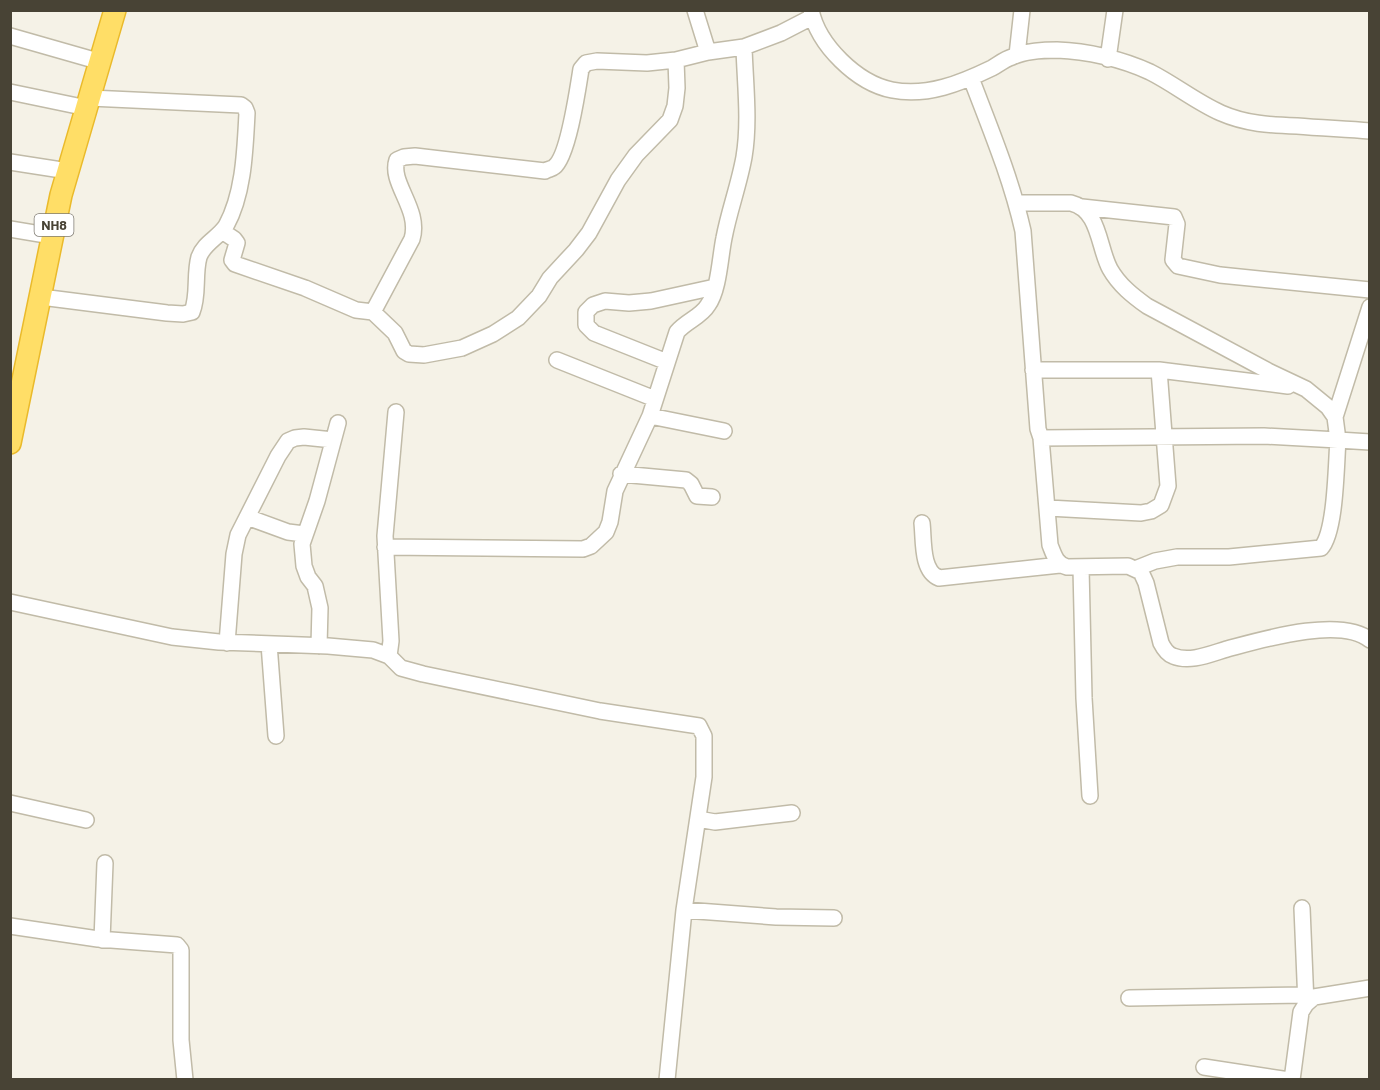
<svg xmlns="http://www.w3.org/2000/svg" width="1380" height="1090" viewBox="0 0 1380 1090" font-family="Barlow,sans-serif">
	<style>
		.lines { fill: none; stroke-linecap: round; stroke-linejoin: round }
		.minor-casing { stroke: #c1bba8; stroke-width: 18 }
		.highway-casing { stroke: #eaba2b; stroke-width: 24 }
		.minor { stroke: #fff; stroke-width: 15 }
		.highway { stroke: #ffde67; stroke-width: 21 }
		.labels { text-anchor: middle; stroke-width: 6; stroke-linejoin: round; paint-order: stroke }
		.shield { fill: #fff; stroke: #7f7b72; stroke-width: 1.5 }
		.shield-label { font-size: 14px; font-weight: bold; fill: #484335 }
	</style>
	<rect width="100%" height="100%" fill="#f5f2e7"/>
	<g class="lines">
		<defs>
			<path id="minor" d="M695,10l13,42
				M811,10c7,35 46,73 81,80 35,7 69,-7 100,-22 7,-4 13,-9 20,-11 13,-6 31,-7 45,-7 30,1 65,9 93,22 24,12 46,30 71,41 25,11 49,12 76,13 24,2 48,3 73,5
				M10,36l91,26
				M1017,55l5,-45
				M1108,59l7,-49
				M971,78c19,50 40,100 52,153l15,198 3,9 9,107c4,10 6,19 17,22l61,-1 13,6 5,11 15,60c3,6 6,11 12,13 17,7 37,-2 54,-7 34,-9 113,-33 143,-9
				M10,92l77,16
				M10,162l58,9
				M1017,203h54c29,7 27,44 39,66 9,16 23,27 37,37l123,66 36,17 22,18 7,10 3,23 -74,-4 -223,2
				M1082,207l92,10 3,7 -4,36 5,6 42,9 150,15
				M10,229l42,7
				M222,231l12,8 3,4 -5,17 3,4 70,24 51,22 17,2 39,-73c9,-30 -23,-56 -15,-79l7,-3 11,-1 130,15c3,-2 7,-2 9,-4 14,-10 24,-79 27,-98l5,-6 11,-2 50,2 29,-3 32,-8 36,-5 37,-14 31,-16
				M41,297l126,16 16,1 9,-2c7,-17 2,-37 7,-55 5,-14 19,-19 27,-31 18,-33 19,-76 21,-113l-2,-5 -4,-3 -151,-7
				M373,312l22,21 9,18 5,3 15,1 38,-7 31,-14 25,-16 21,-22 11,-18 26,-28 13,-17 29,-53 18,-25 34,-35 5,-14 2,-18 -1,-28
				M557,360l98,39
				M667,362l-73,-29 -8,-8v-13l7,-7 12,-4 24,2 22,-2 64,-14
				M1033,370h126l129,16
				M650,416l74,15
				M1335,417l35,-110
				M621,474l65,6 5,4 6,12 15,1
				M1048,508l93,5 10,-2 10,-6 7,-19 -9,-116
				M247,517l41,15 16,2
				M922,523c2,17 -1,48 17,55l121,-13
				M385,547l198,2 8,-3 15,-14 4,-10 5,-31 35,-75 27,-84c9,-11 24,-15 31,-27 11,-15 12,-48 16,-67 5,-27 15,-53 20,-81 6,-36 1,-74 0,-110
				M1081,568l3,130 6,98
				M1135,569l20,-8 22,-4h52l92,-9c15,-16 15,-84 17,-108l32,2
				M10,602l162,35 47,5 109,4 45,4 16,6 12,12 22,6 177,37 99,15 5,10v41l-20,133 -17,170
				M227,643l7,-89 4,-19 40,-79 10,-15 7,-3 9,-1 29,3
				M269,644l7,92
				M319,646l1,-38 -5,-22 -7,-9 -4,-11 -2,-22 15,-43 21,-78
				M389,656l2,-15 -6,-105 11,-124
				M10,803l76,17
				M698,819l17,3 77,-9
				M1302,908l4,96
				M684,910l92,7 58,1
				M10,926l88,13 79,6 4,5v90l4,40
				M102,940l3,-77
				M1129,998l177,-3
				M1204,1067l85,13
				M1292,1080l9,-68 5,-8 8,-7 56,-9"/>
			<path id="highway" d="M10,443l51,-248 54,-185"/>
		</defs>
		<use href="#minor" class="minor-casing"/>
		<use href="#highway" class="highway-casing"/>
		<use href="#minor" class="minor"/>
		<use href="#highway" class="highway"/>
	</g>
	<g class="labels">
		<rect class="shield" x="34.5" y="214" width="39" height="22" rx="4.5"/>
		<g class="shield-label">
			<text x="54" y="230">NH8</text>
		</g>
	</g>
	<rect width="1380" height="1090" fill="none" stroke="#484335" stroke-width="24"/>
</svg>
